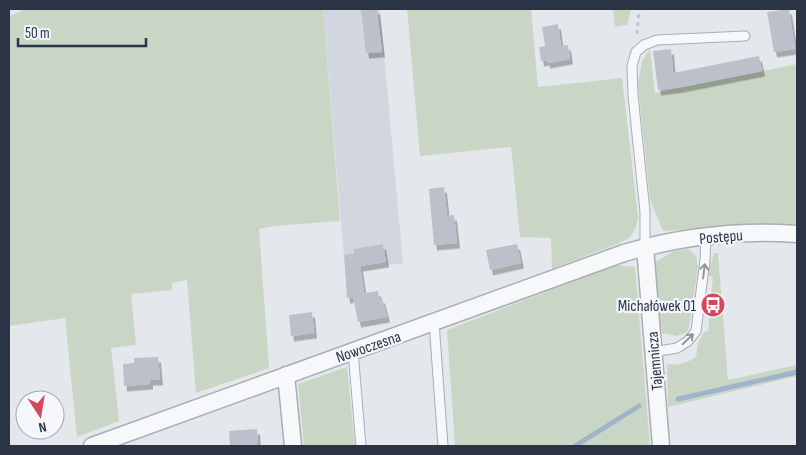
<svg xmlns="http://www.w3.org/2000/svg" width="806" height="455" viewBox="0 0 806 455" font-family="'Sofia Sans Condensed',sans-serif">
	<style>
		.built { fill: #d2d6de }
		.green { fill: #c9d6c5 }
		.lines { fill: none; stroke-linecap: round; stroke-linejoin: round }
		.stream { stroke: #9fb4cc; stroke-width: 5 }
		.building { fill: #bbc0ca; filter: url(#shadow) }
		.service-casing { stroke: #a9aeb7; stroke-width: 11 }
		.minor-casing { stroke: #a9aeb7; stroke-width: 19 }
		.path { stroke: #c2c5cb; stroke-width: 3; stroke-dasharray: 4 4; stroke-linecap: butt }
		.service { stroke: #f7f8fa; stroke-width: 9 }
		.minor { stroke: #f7f8fa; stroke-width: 16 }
		.oneway { stroke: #9196a0 }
		.labels { text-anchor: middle; stroke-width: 4.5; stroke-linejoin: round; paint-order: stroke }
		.street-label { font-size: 16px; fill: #2b3445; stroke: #f4f6f9 }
		.poi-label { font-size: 16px; fill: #2b3445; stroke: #f4f6f9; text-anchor: end }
	</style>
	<defs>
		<filter id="shadow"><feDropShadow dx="3" dy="5.5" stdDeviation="0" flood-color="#0004"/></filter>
	</defs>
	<rect width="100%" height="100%" fill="#e4e7ec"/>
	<path class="built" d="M323,9h57l23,254 -16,2 -4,-21 -30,5 1,4 -10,2z"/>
	<path class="green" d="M26,9h297l17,212 -66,5 -15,3 10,139 -73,25 -9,-113 -15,3v7l-41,4 5,51 -25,3 8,73 -42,16 -12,-119 -56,8v-310z
		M407,9h124l7,78 84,-9 16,139 -2,11 -7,10 -12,6 -65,25 -1,-31 -31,-1 -9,-90 -91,9z
		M613,9h18l-4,16 -12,2z
		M650,49l5,44 142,-29v160l-134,7 -13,-31 -12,-115 4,-24z
		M688,249l8,7 2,11 -9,60 -2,5 -10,4 -15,-3 -8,-70 20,-12z
		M714,253h4l10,127 69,-15v11l-129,31 -1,-43c11,2 19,-1 29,-7l2,-14 6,-11 4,-1 2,-20h5l2,-14 -6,-1 2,-19 -6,-2z
		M616,265l19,2 15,179h-195l-8,-116z
		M347,367l8,79h-51l-6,-62z"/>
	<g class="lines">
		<path class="stream" d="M678,399l119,-27
			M575,446l64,-40"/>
	</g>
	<path class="building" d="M361,9h16l5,43 -16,1z
		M789,9l6,40 -21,3 -7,-40z
		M558,24l3,22 7,-1 2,14 -23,4v-3l-6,1 -2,-14 6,-1 -3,-19z
		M671,49l2,24 86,-17 3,15 -81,16 -23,3 -5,-39z
		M444,187l3,29 7,-1 3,28 -23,2 -5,-56z
		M383,244l3,18 -26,4 4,27 14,-2 1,7h3l5,19 -29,5 -5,-25 -6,1 -3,-43 10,-2 -1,-4z
		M517,244l4,19 -31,7 -4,-20z
		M312,312l2,21 -23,3 -2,-21z
		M158,357l2,23h-10v4l-26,2 -1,-22 11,-1v-5z
		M257,429l1,17h-28l-1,-15z"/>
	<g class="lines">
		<defs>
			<path id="service" d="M645,247v-35l-12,-117 -1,-29 4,-14 8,-7 13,-5 88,-4
				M434,322l9,124
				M353,351l8,95
				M653,352l24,-4 11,-7 8,-10 9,-71 1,-23"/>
			<path id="minor" d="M645,247l16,199
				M286,375l7,71
				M92,446l532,-193c55,-16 116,-23 173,-19"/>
		</defs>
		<use href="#service" class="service-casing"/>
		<use href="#minor" class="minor-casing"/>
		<path class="path" d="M637,34l2,-25"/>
		<use href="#service" class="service"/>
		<use href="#minor" class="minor"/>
	</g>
	<defs><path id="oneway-shaft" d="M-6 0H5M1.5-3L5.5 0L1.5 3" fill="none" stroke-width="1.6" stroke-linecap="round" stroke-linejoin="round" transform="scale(1.25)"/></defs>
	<g class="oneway">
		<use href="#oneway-shaft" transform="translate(704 271) rotate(-83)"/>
		<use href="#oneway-shaft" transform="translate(688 339) rotate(-44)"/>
	</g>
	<defs>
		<symbol id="bus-disc" viewBox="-11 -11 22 22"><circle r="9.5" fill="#d1495b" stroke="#f4f6f9"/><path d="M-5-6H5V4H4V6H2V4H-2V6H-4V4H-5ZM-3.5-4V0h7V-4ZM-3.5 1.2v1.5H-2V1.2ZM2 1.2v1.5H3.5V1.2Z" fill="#fff"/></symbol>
	</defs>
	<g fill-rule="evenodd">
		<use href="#bus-disc" x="699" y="291" width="28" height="28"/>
	</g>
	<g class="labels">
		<g class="street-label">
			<text transform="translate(721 236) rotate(-5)" y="6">Postępu</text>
			<text transform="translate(368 346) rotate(-19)" y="6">Nowoczesna</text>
			<text transform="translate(654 361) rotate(-95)" y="6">Tajemnicza</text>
		</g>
		<g class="poi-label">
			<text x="696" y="311">Michałówek 01</text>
		</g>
	</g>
	<rect width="806" height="455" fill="none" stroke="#2b3445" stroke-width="20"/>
	<g transform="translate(40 415) rotate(168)"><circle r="24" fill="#f4f6f9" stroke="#a4a8b1"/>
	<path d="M0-4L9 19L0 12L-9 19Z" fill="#d1495b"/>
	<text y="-8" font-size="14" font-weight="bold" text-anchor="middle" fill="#2b3445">N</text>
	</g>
	<path d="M18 38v8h128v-8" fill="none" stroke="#2b3445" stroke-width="2.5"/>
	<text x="25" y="38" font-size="15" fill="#2b3445" stroke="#f4f6f9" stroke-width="4" paint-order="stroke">50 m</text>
</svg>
